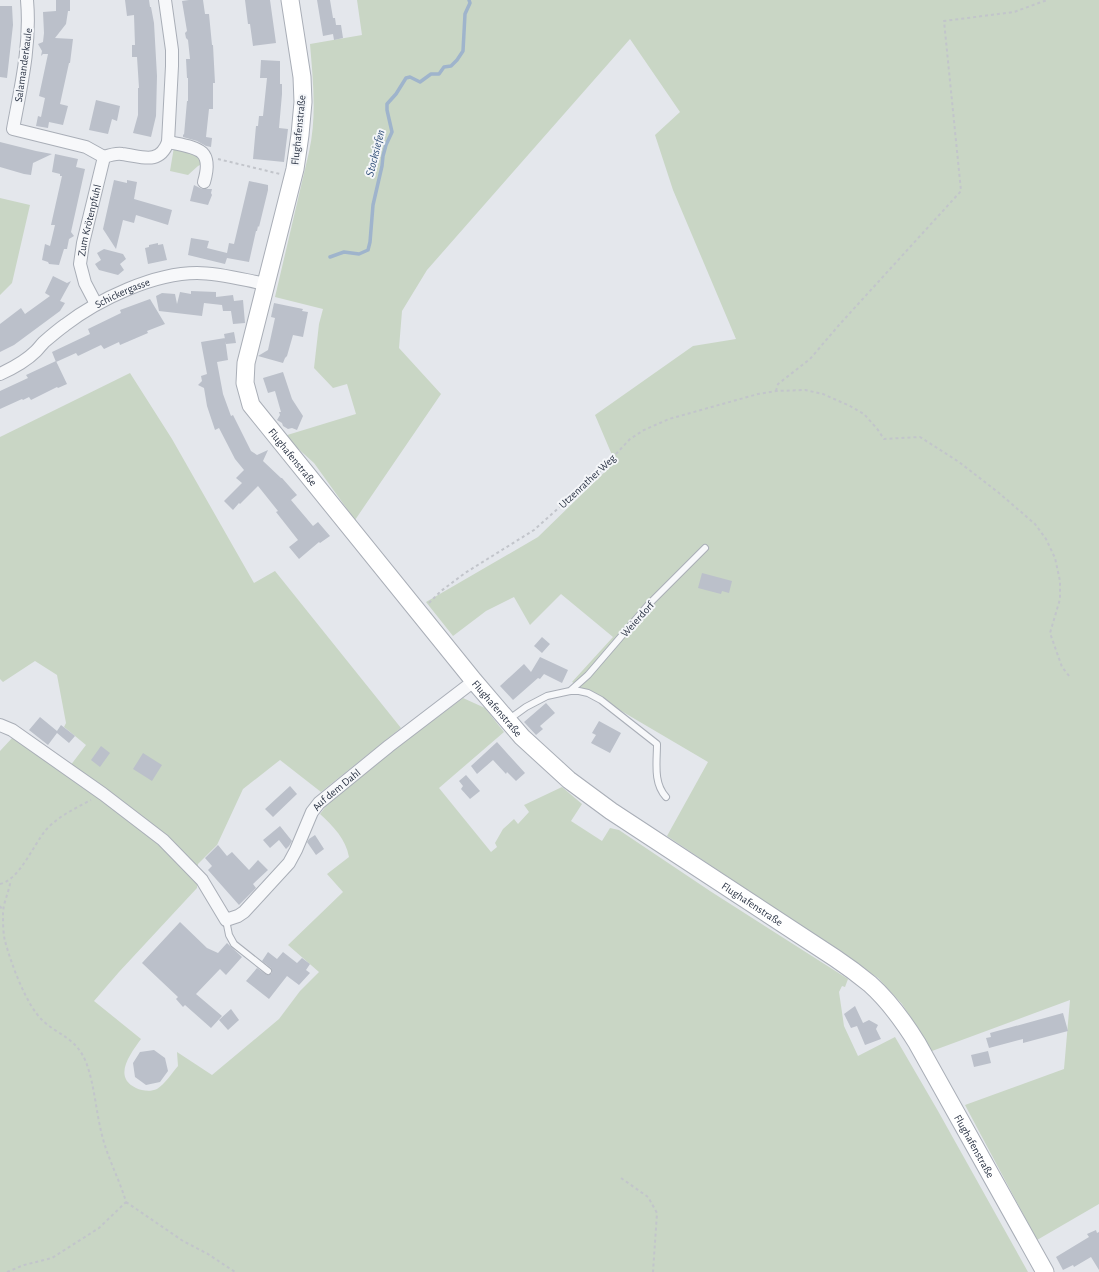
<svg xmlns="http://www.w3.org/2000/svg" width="1099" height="1272" viewBox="0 0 1099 1272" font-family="'Alegreya Sans',sans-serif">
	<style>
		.green { fill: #c9d6c5 }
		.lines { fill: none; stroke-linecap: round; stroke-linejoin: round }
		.stream { stroke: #9fb4cc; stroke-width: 3.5 }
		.building { fill: #bbc0ca }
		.lane-casing { stroke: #a9aeb7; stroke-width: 8 }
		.street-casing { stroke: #a9aeb7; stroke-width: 14 }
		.secondary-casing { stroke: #a9aeb7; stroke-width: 19 }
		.path { stroke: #c2c5cb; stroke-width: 2; stroke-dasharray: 3 3; stroke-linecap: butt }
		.lane { stroke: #f7f8fa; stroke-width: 6 }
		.street { stroke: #f7f8fa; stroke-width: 12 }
		.secondary { stroke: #fff; stroke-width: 17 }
		.labels { text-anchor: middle; stroke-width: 4; stroke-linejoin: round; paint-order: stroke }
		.street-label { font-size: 11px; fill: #2b3445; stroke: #f4f6f9 }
		.water-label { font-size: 12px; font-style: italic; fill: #34527a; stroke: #f4f6f9 }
	</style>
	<rect width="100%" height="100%" fill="#e4e7ec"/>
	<path class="green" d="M357,0h742v1204l-62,36 -72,-135 99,-36 6,-69 -138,51 -30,-47 -24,-26 -211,-142 41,-74 -136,-80 41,-45 -52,-43 -31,31 -16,-28 -28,14 -33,25 -27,-34 112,-65 77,-75 -20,-47 98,-69 43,-7 -63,-149 -18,-55 25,-23 -50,-73 -203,231 -25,41 -3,37 42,46 -86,126 -41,-57 -30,-27 72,-22 -9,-30 -14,4 -19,-20 5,-44 4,-15 -48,-12 34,-145c8,-36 4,-71 1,-108l52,-9z
		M174,147l23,5 5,12 -4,2 -10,9 -18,-4z
		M0,198l30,7 -18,78 -12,12z
		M130,373l42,66 82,144 21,-12 126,157 -80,64 -41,-32 -37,29 -26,56 -19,19 -1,24 -78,84 -25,29 47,38c-10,14 -29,38 -5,49 6,3 15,4 21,1 8,-5 15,-16 21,-23l-1,-14 35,23 67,-56 21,-28 19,-19 -31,-27 55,-53 -16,-18 22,-17c-3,-18 -16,-31 -29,-43l9,-12 60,-49 74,-55 22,10 19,24 -65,56 52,64 6,-5 -2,-4 8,-14 11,-10 4,5 11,-12 -5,-7 38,-18 20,17 -11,17 31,20 8,-13 9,2 91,61 138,88 -3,8 -3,-1 -3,6 5,34 14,30 37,-19 43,74 90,161h-1028v-521l13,-14 54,33 19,-25 -22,-18 2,-4 -9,-48 -22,-14 -32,21 -3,-3v-242z"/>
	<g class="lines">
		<path class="stream" d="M330,257l14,-5 15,2 9,-4 2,-8 3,-37 9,-39 1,-10 3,-11 6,-13 -5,-22v-6l9,-10 10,-16 4,-1 10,5 11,-8h8l5,-7 7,-1 6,-6 6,-9 2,-37 5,-11 -1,-3"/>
	</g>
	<path class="building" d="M56,0h14v11h-2l-2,13 -11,14 18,1 -3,24h-1l-9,41 8,2 -5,19 -14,-3 -1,6 -12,-2 2,-10 3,1 4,-19 -6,-2 9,-42h-5l-2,2 1,-5 -4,-7 5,-2 1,-9 -1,-21 13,-1z
		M125,0h24l1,7h1l3,16 3,53 -1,40 -5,21 -18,-4 5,-18v-27h1l-2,-31h-5v-12h3l-1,-30 -7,1z
		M189,0h14l2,14h4l3,31h1l2,38h-2v26h-4l-3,28 6,1 -1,9 -5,-1 -9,-5 -14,-4v-3l1,1 3,-34h1v-23h-1l-1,-19h4l-2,-19 -2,-2 -1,-5 2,-2 -5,-30z
		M245,0h25l6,43 -23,3 -3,-22h-2z
		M317,0h13l3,18h2l1,7h5l2,13 -9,2 -1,-6 -10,2z
		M0,6h12l1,19 -6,53 -7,-1z
		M261,60l19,1v23h2v10l-3,34 9,1 -4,33 -31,-3 3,-33h2l1,-10h4l4,-38h-7z
		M96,100l24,6 -3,15 -5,-2 -4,15 -19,-4z
		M0,142l36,9 16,3 -19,9 -2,12 -7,-1 -24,-7z
		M55,154l23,5 -2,8 9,2 -14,63 3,4 -5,3 -2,10h-3l-5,16 -10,-1 -1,-2 -6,-2 3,-16 5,2 5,-21h-4l11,-49h-2v-2l-8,-2z
		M114,180l13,3v-3l10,2 -3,17 38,11 -4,15 -32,-10 -2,8 -11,-3 -7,29 -13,-20z
		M249,181l19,4v5l-9,37 -1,-1 -1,5h-1l-7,31 -22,-4 -2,6 -37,-9 3,-17 18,3 -2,7 20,5 2,-10 5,1z
		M194,185l8,4h10l-1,4 1,2 -4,10 -18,-4z
		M158,243v2l5,-1 4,16 -19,4 -3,-16 4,-1v-2z
		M104,249l19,5 3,5 -6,5 4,6 -6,5 -19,-5 -4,-6 6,-4 -4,-7z
		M53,276l14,7 4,-2 -11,20 5,2 -5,8 -46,34 -14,7v-28l21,-16 4,6 25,-18 -5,-3z
		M191,291l25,1v5l17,-2 1,6 9,-1 2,23 -12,1 -2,-13h-8l-1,-6 -18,-2 -2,13 -43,-5 -3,-15 6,-3 13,1 2,10 3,-12 11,2z
		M150,299l15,25 -18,7 1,2 -28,12 -1,-3 -15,7 -3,-4 -23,11 -2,-3 -20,9 -4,-10 38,-18 -2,-5 33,-16 -1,-3z
		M274,303l29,6 -1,2 6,1 -5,25 -10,-2 -6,21 -2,2 -2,5 -25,-7 10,-6 7,-32 -4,-1z
		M234,332l2,11 -10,1 -2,-10z
		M225,338l3,22 -11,2 6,32 8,22 2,-1 18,36 6,4 11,-5 -5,11 18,17h1l15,17 -6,5 22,26 5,-4 12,14 -10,7 -1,-1 -20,17 -10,-12 9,-7 -22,-28 2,-1 -20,-25 -18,18 -1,-1 -6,7 -9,-9 18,-18 -6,-5 8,-8 -9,-11 -16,-31 -4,2 -8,-24 -3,-18 -6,-3 4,-4 -1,-5 6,-2 -6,-32z
		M56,361l11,23 -9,4 -1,-1 -26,13 -2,-3 -6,3 -1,-1 -22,10v-18l28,-13 -2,-3z
		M283,372l9,27 11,17 -6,14 -5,-2 -4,1 -5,-3 -1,-3 -5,-3 3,-5 -1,-3h2l-6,-21 -7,2 -5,-15z
		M702,573l30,8 -3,12 -7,-2 -1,3 -4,-1 -19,-5z
		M542,637l8,7 -8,9 -8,-7z
		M540,657l28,13 -6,13 -18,-9 -4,5 -2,-1 -25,22 -13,-14 24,-22 7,8z
		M546,703l9,10 -15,13 3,3 -7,6 -12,-13z
		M40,717l17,14 4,-6 14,11 -6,7 -12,-10 -9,12 -19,-15z
		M599,721l22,12 -11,20 -19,-10 5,-8 -4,-2z
		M497,742l28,31 -9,8 -9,-9 -1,2 -13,-14 -16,14 -6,-8z
		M101,746l9,7 -10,14 -9,-7z
		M143,753l19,12 -10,16 -19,-12z
		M466,775l14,16 -10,8 -9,-10 2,-3 -4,-5z
		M290,786l7,8 -24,23 -8,-8z
		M280,826l12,15 -3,5 -3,3 -7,-9 -9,8 -7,-8z
		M315,835l9,14 -8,6 -9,-13 2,-3z
		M218,845l9,11 5,-4 17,18 9,-10 10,10 -15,14 3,4 -17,17 -31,-35 4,-4 -7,-8z
		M180,922l27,26 11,5 9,-10 15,14 -16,18 -6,-6 -24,25 26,22 -11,12 -26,-23 -2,2 -7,-8 2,-2 -36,-34z
		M268,952l9,7 6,-7 14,11 5,-5 8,6 -4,6 4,3 -11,12 -12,-9 -18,23 -23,-18 11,-13 10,7 5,-2 -1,-5 -9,-7z
		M855,1006l8,17 6,-3 9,5 -2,4 5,10 -16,6 -8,-19 -6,2 -7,-14z
		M231,1009l8,11 -11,10 -9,-10z
		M1063,1013l5,18 -45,12v-4l-34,9 -3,-10 5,-1 -1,-4z
		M154,1050l11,8 3,13 -8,11 -14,3 -11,-8 -2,-14 7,-11z
		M988,1051l3,12 -17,4 -3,-12z
		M1096,1230l1,3 2,-1v38l-8,-13 -17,10 -1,-2 -10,5 -7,-13 33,-20 -2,-3z"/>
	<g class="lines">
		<defs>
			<path id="lane" d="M570,691l18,-16 61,-71 56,-56
				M508,720l18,-13 21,-11 23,-5h9l9,2 13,7 56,44c0,18 -4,39 9,53
				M226,920l3,15 5,9 34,27"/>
			<g id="street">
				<path d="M27,0c4,44 -6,86 -14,129l73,18 18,10"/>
				<path d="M168,142c29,6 46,6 36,40"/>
				<path d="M104,157c6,-2 12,-4 18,-3 19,2 37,12 46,-12l4,-76v-16l-7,-50"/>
				<path id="s1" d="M96,304l-11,-21 -5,-19 3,-21 21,-86"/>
				<path id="s2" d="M0,374c11,-5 27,-14 36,-23 3,-3 5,-6 8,-9 7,-6 14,-12 21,-17 34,-26 89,-52 132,-52 23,0 47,7 69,11"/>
				<path id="s3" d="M0,725l12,5 91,64 60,46 39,40 24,40 12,-4 6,-4 45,-49 7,-13 16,-38 7,-9 70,-57 85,-65"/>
			</g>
			<g id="secondary">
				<path id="s4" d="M290,0l12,77 1,25 -3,33 -5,34 -49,194 -1,20 6,22 223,276 48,56 47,43 42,31 224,147c12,8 24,17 35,26 19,17 34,38 47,59l128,229"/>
			</g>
		</defs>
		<use href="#lane" class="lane-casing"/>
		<use href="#street" class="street-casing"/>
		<use href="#secondary" class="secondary-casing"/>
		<path class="path" d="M218,159l62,15
			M776,391l2,-7 32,-25 29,-34 122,-134 -17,-170 70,-9 33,-12
			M429,603l12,-12 24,-18 69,-43 66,-59 30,-32 14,-9 25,-11 89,-25 18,-3 29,-1 18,4 27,12 14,8 14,16 6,9 36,-2 39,25 40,31 36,31 11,15 9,19 5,23v18l-10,34 12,34 8,10
			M0,884c19,-4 33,-38 45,-53 12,-14 29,-22 46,-31
			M0,906l3,5
			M621,1178l27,19 9,16 -4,59
			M126,1202l57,39 25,13 27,18
			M7,1272l17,-7 28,-7 47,-30 27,-26c-6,-21 -17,-41 -23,-63 -7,-25 -8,-53 -17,-77 -10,-24 -26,-26 -43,-41 -17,-16 -32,-58 -38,-80 -2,-8 -2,-19 -2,-27 0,-10 5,-20 7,-30v-3"/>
		<use href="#lane" class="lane"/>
		<use href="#street" class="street"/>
		<use href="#secondary" class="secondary"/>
	</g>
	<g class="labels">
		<g class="street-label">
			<text transform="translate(23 65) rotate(-82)" y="4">Salamanderkaule</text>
			<text transform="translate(298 130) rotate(-84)" y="4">Flughafenstraße</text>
			<text dy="4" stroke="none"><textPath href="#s1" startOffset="88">Zum Krötenpfuhl</textPath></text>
			<text dy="4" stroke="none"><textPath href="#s2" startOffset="148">Schickergasse</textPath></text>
			<text dy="4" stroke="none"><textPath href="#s4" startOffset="480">Flughafenstraße</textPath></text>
			<text transform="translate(587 481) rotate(-43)" y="4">Utzenrather Weg</text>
			<text transform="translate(637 619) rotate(-48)" y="4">Weierdorf</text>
			<text dy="4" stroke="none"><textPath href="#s4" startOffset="804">Flughafenstraße</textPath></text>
			<text dy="4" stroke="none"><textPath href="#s3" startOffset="478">Auf dem Dahl</textPath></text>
			<text dy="4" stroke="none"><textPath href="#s4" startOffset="1127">Flughafenstraße</textPath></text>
			<text dy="4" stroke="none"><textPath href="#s4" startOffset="1463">Flughafenstraße</textPath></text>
		</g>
		<g class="water-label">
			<text transform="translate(375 153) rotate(-76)" y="4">Stocksiefen</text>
		</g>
	</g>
</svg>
